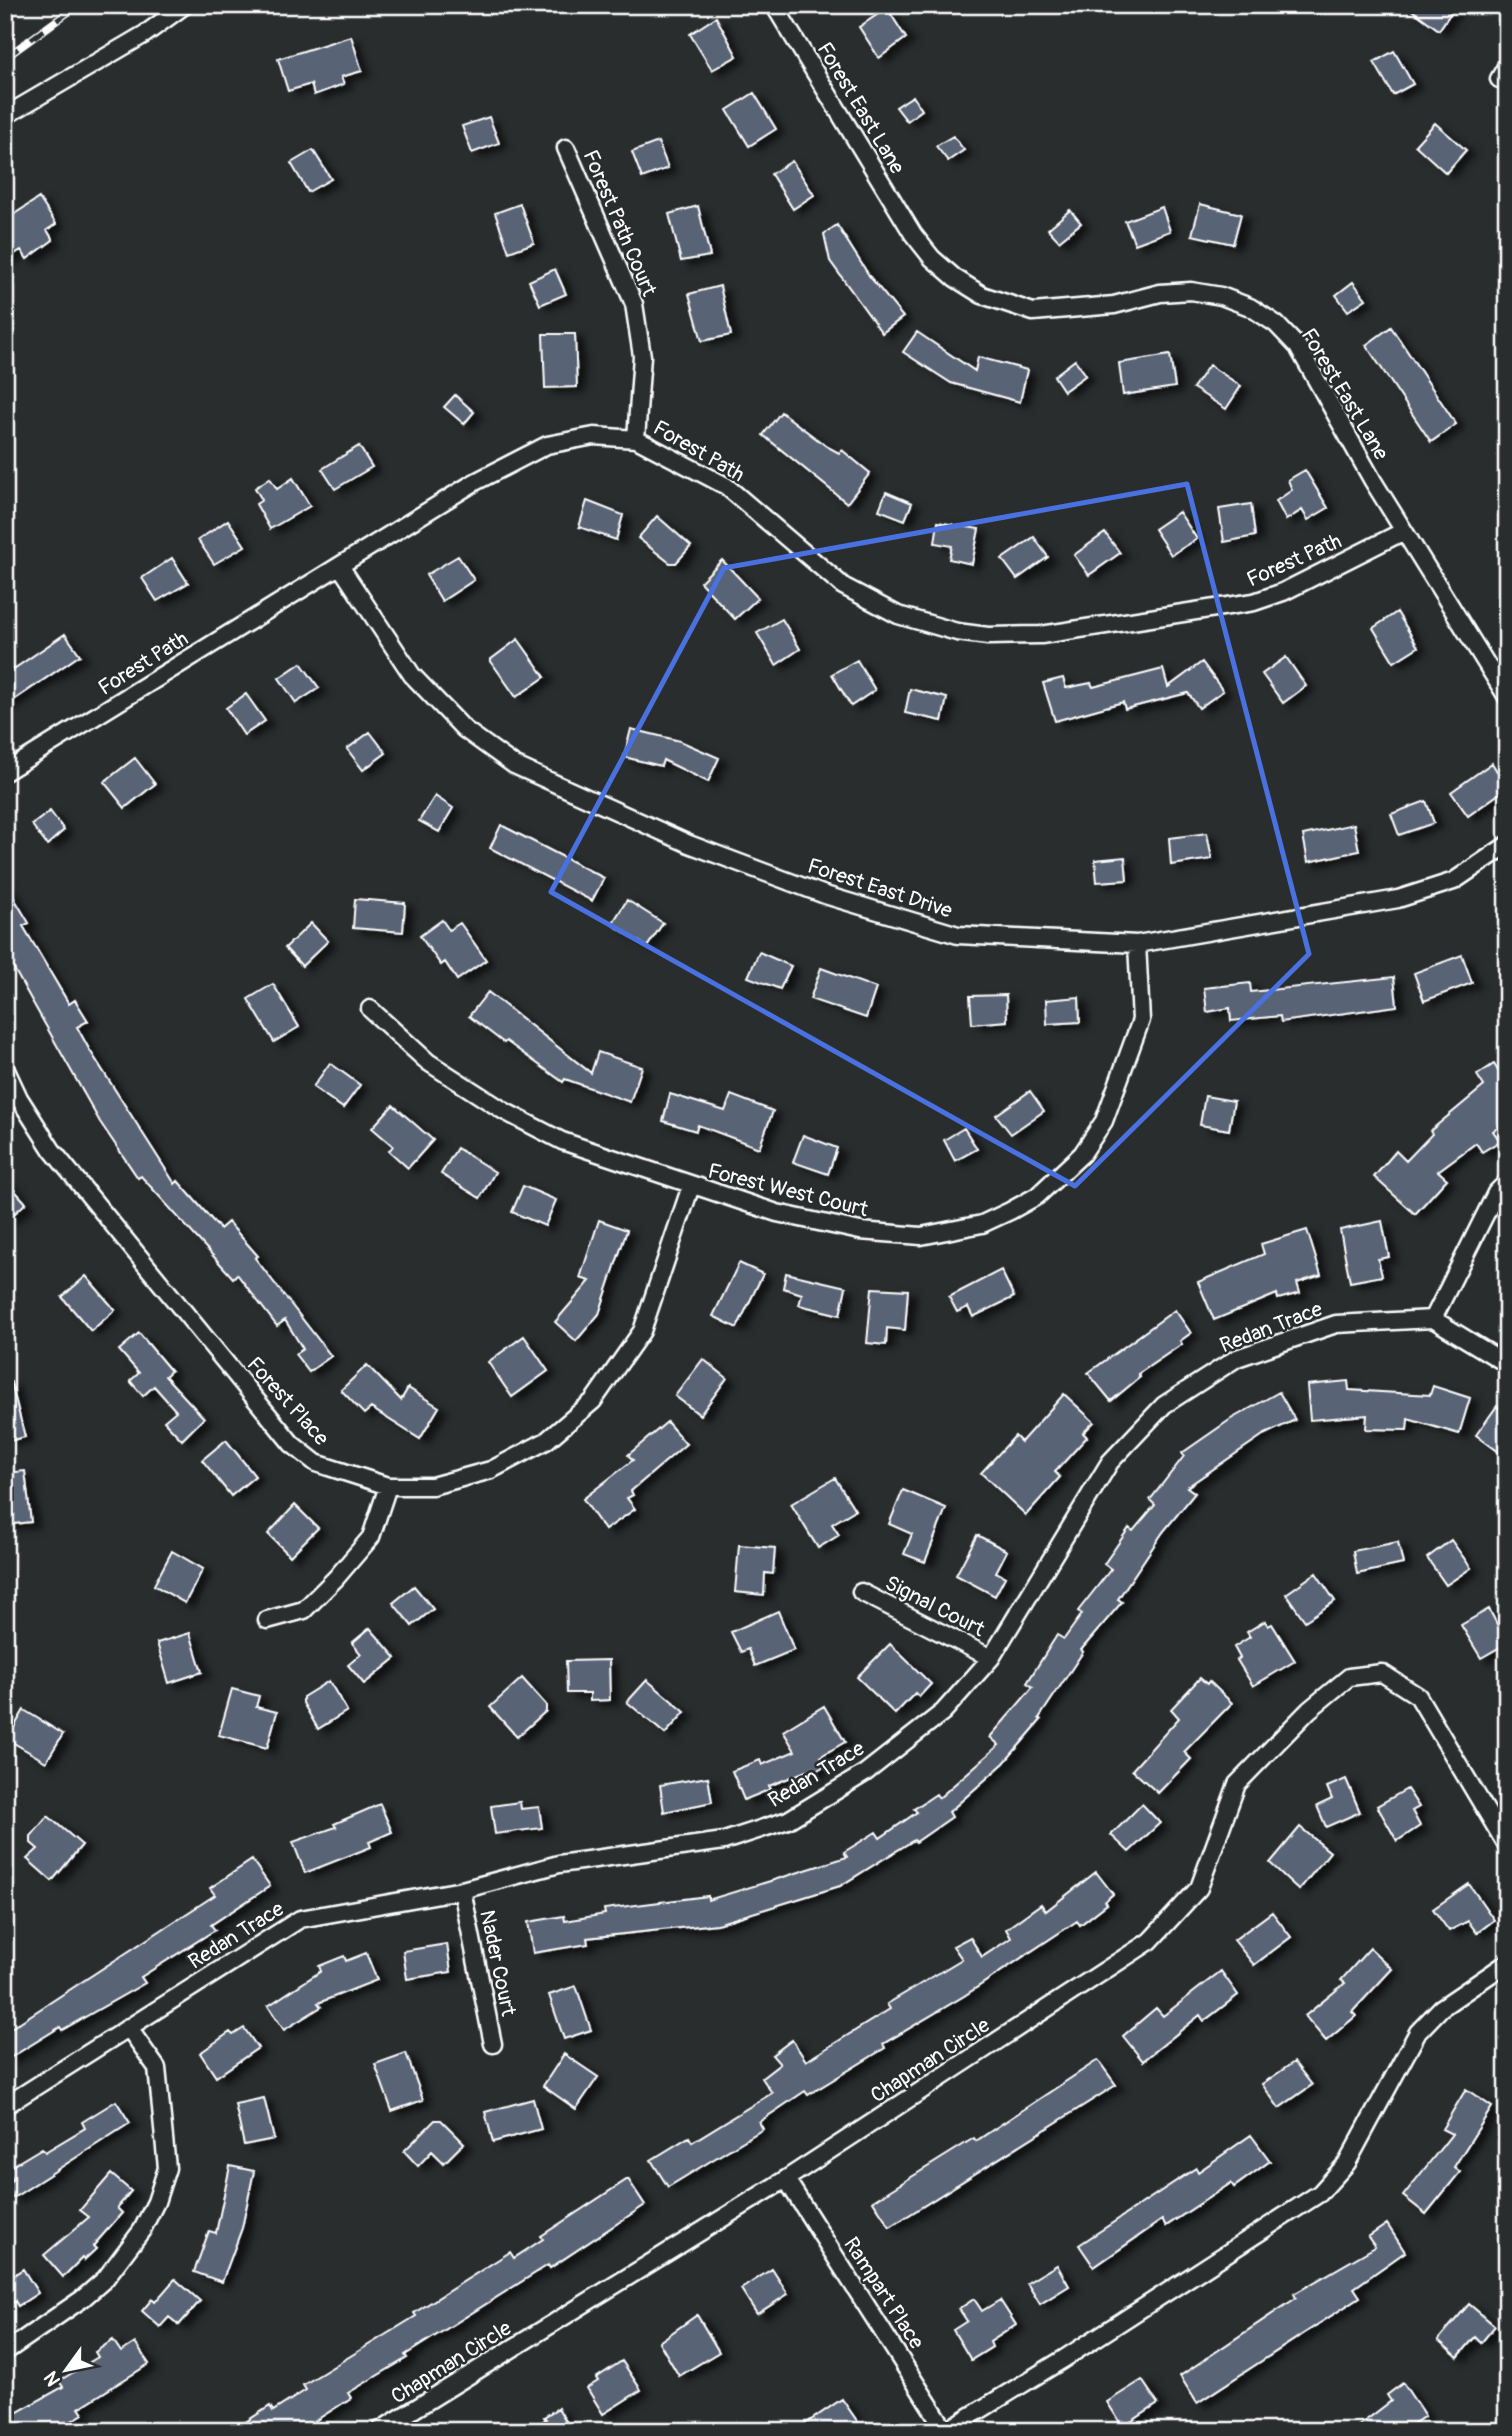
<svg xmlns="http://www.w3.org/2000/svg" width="1512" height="2436" viewBox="0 0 1512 2436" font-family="Pangolin,sans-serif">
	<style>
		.building { fill: #596475; stroke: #fff; stroke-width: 2; filter: url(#shadow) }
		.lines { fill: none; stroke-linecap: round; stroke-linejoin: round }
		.minor-casing { stroke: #fff; stroke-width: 21 }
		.minor { stroke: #2a2d2e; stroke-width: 16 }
		.rail-casing { stroke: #fff; stroke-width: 8 }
		.rail { stroke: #2a2d2e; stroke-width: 5; stroke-dasharray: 16; stroke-linecap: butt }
		.marked { fill: none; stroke: #4a71e0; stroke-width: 5; stroke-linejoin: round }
		.labels { text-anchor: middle; stroke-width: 5; stroke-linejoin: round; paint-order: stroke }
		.street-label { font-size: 21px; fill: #fff; stroke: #2a2d2e }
	</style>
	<defs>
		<filter id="shadow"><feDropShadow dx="8" dy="4.5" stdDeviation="3.5" flood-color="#0009"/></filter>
	</defs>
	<rect width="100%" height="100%" fill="#2a2d2e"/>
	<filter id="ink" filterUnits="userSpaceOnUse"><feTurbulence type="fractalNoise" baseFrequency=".0143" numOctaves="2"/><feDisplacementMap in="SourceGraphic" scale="14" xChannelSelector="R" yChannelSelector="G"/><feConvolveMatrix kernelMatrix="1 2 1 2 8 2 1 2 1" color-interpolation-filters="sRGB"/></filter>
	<g filter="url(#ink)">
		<path class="building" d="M1405,5h51l-17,25z
			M887,8l19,30 -27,20 -20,-31z
			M716,17l21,39 -25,14 -22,-36z
			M351,36l11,35 -21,6 3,7 -30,11 -3,-11 -23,7 -10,-32z
			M1394,51l19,33 -20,11 -19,-33z
			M754,93l22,36 -27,17 -22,-36z
			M913,96l9,14 -15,11 -11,-14z
			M489,117l10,26 -27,10 -10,-27z
			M1435,123l31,27 -20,23 -31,-28z
			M953,136l11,14 -16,11 -12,-15z
			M658,142l10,26 -26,10 -10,-26z
			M313,150l18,29 -23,13 -17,-29z
			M792,161l22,34 -21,14 -22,-35z
			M39,198l17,26 -9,6 6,10 -26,19 -6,-9 -16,10v-40z
			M520,204l14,39 -25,9 -14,-39z
			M1200,204l41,10 -8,30 -41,-9z
			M698,206l12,50 -29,5 -12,-47z
			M1162,207l8,24 -35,13 -10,-23z
			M1070,210l11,13 -22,18 -11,-12z
			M837,225l33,52 33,40 -21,16 -52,-72 -6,-27z
			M555,269l11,25 -26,11 -11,-24z
			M1353,282l13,17 -18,12 -12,-16z
			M720,286l11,49 -29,6 -13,-47z
			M1391,327l65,97 -25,18 -65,-97z
			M917,332l58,39 3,-14 49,13 -7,32 -69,-19 -48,-31z
			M543,334h32l2,53 -32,1z
			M1170,355l5,32 -52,8 -4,-32z
			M1075,360l11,15 -22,16 -10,-15z
			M1209,365l32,21 -15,23 -33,-21z
			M455,395l19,17 -10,12 -20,-17z
			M781,412l45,34 13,7 3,-3 28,23 -23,30 -84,-68z
			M359,446l13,21 -37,22 -13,-20z
			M1305,470l23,38 -20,12 -6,-10 -16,10 -10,-19 16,-11 -4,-10z
			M270,478l7,11 16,-11 17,28 -40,23 -14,-25 6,-4 -7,-12z
			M886,492l26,11 -7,17 -26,-10z
			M587,501l36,14 -7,25 -37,-13z
			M1251,504l4,32 -31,6 -5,-33z
			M1179,512l18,27 -26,16 -17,-26z
			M657,516l34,30 -15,17h-6l-32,-25z
			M228,520l17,26 -31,18 -16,-24z
			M938,522l41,7 -7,35 -23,-5 3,-13 -17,-3z
			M1105,533l15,20 -31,22 -15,-20z
			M1034,537l14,20 -31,22 -15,-20z
			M458,556l16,24 -32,21 -16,-26z
			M172,558l16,25 -31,18 -15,-23z
			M722,560l36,38 -23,21 -35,-37z
			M1397,612l21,35 -24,15 -21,-34z
			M782,619l18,30 -24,16 -19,-32z
			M65,634l15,21 -75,51v-31z
			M518,639l27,38 -29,20 -26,-37z
			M1286,657l20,29 -23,17 -21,-29z
			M857,660l18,30 -24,16 -19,-32z
			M1202,662l21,29 -24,17 -11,-15 -63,16 -2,-7 -68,19 -12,-38 20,-5 3,10 25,-5 2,4 70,-18 5,18z
			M301,663l18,25 -23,15 -17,-25z
			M910,689l37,9 -5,23 -37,-8z
			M246,694l19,27 -21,14 -18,-27z
			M631,729l49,12 39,17 -11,24 -45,-22 -2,6 -37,-9z
			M370,732l16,21 -23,17 -16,-21z
			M135,758l20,26 -30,24 -21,-26z
			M1492,763l15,25 -39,28 -17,-24z
			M435,796l18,12 -14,24 -20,-11z
			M1426,801l8,22 -35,12 -8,-21z
			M50,811l14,19 -17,15 -15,-20z
			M1354,824l5,27 -51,11 -5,-27z
			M501,825l103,53 -12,23 -102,-53z
			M1207,833l5,26 -41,6 -2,-27z
			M1125,857l2,23 -30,2 -2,-22z
			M5,883l24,40 -6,3 46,78 6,-4 13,21 -11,6 12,22 86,135 3,-3 42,48 8,-7 30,34 -3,2 76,98 -22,16 -14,-18 8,-5 -18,-29 -8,6 -40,-52 -4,4 -92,-102 -3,2 -38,-56 -95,-169z
			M355,899l50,4 -2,29 -50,-4z
			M627,900l36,23 -16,24 -35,-23z
			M442,920l7,10 11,-7 26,37 -29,20 -12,-18 -4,3 -21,-29z
			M311,923l17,18 -26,25 -17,-18z
			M759,952l32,14 -11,23 -32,-12z
			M1462,955l10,28 -48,18 -10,-28z
			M821,968l55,20 -10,30 -56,-19z
			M1394,977l3,29 -116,16 -1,-6 -49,5 -1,-13 -23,4 -3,-24 46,-5 1,9z
			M273,984l26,43 -25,15 -26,-43z
			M488,992l103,81 7,-21 44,15 -12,35 -65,-23 -2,3 -57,-41 -2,2 -35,-27z
			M1006,995l1,26 -35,3 -2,-28z
			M1079,997l1,25 -33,2 -1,-24z
			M330,1063l30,22 -17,23 -30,-21z
			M1494,1064l5,8 8,-5v55l-14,9 7,10 -18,11 -6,-9 -38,28 9,8 -32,35 -41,-37 22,-26 10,10 26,-27 -2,-3 54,-45 -7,-11z
			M1030,1091l14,20 -33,23 -15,-19z
			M670,1094l55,17 6,-16 42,16 -14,37 -61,-23 -2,6 -33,-10z
			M1205,1096l29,5 -5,29 -29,-5z
			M393,1105l40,35 -25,28 -19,-17 4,-5 -21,-18z
			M964,1128l13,21 -22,12 -11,-21z
			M803,1135l34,13 -9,26 -35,-12z
			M457,1148l38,24 -15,26 -39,-24z
			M5,1180l21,23 -21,19z
			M523,1186l33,14 -11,26 -33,-14z
			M599,1220l28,10 -28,84 -23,27 -21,-19 35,-41 -10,-3z
			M1382,1221l7,36 -11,2 4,17 -32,6 -10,-52z
			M1307,1230l14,45 -24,8 3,10 -22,6 -1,-5 -63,26 -16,-38 66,-28 -3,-10z
			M739,1263l24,11 -26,54 -24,-12z
			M1001,1270l13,27 -41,20 -5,-10 -11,5 -8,-15z
			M786,1273l60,14 -6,28 -41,-10 3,-11 -19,-6z
			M86,1276l29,34 -24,21 -29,-34z
			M872,1288l36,2 -3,40 -18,-2 -1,17 -19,-2z
			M1175,1310l16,23 -11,8 2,3 -44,30 2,3 -29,24 -23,-28z
			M139,1333l32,38 -6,5 39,42 -22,22 -18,-19 12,-10 -22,-25 -11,10 -13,-15 9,-8 -20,-23z
			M524,1336l24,35 -36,26 -24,-35z
			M703,1359l24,19 -27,37 -25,-19z
			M367,1365l34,35 7,-12 31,19 -19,32 -49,-31 -7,6 -23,-24z
			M1348,1381l1,9 81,5 3,-9 37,12 -11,36 -51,-15 -1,11 -41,-1 1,-14 -57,5 -3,-35z
			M11,1382l14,55 -20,5v-59z
			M1279,1392l16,28 -32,15 -76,52 8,6 -32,39 -45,67 4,3 -41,48 2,2 -44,66 2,2 -37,43 -55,49 3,5 -36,25 -2,-2 -74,46 -123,38 -130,14 1,6 -55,9 -5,-31 36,-6 1,5 40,-7 -1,-5 104,-13v4l69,-21 70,-22 -3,-5 32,-20 4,6 37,-26 -3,-3 22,-15 3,4 60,-53 -9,-8 43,-50 -6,-4 30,-48 7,4 18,-25 -4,-3 33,-42 -7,-5 25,-36 4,3 22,-26 -5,-5 34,-44 -2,-3 49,-34z
			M1064,1394l30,28 -11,11 4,4 -32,35 5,5 -34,38 -45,-42 34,-37 6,6z
			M1497,1406l10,7v45l-31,-23z
			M667,1422l19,22 -55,47 2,4 -6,3 8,11 -30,21 -22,-31 50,-39 -5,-5z
			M226,1440l29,36 -24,20 -29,-36z
			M25,1471l6,51 -26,3v-52z
			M835,1478l20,32 -23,14 7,11 -21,13 -27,-44z
			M903,1490l43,18 -21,54 -21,-8 8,-20 -23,-10z
			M295,1505l23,23 -28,28 -22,-22z
			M977,1535l30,16 -11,21 9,5 -10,19 -39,-21z
			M1451,1540l20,28 -25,17 -19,-27z
			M1398,1542l5,22 -46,10 -4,-23z
			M739,1545l36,3 -2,26 -8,-1 -1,22 -29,-3z
			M172,1551l31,18 -18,34 -31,-18z
			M1316,1573l19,28 -30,20 -19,-27z
			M414,1586l19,23 -21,17 -19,-23z
			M1489,1609l18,34 -26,15 -20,-33z
			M778,1611l16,39 -39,16 -7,-17 -7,3 -10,-20z
			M1265,1621l3,5 4,-2 23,37 -42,25 -16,-26 3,-2 -6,-11 16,-10 -3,-5z
			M370,1628l26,30 -32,26 -16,-19 13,-11 -9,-11z
			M190,1633l12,39 -33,11 -12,-40z
			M890,1644l41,40 -12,13 -4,-4 -20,21 -38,-37z
			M609,1660l1,40 -20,1v-8h-23l-1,-32z
			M522,1678l24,27v6l-29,26 -27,-30z
			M1200,1678l7,6 2,-3 23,22 -48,49 7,7 -33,34 -26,-23 47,-52 -8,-9z
			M647,1680l38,32 -20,22 -38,-32z
			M329,1681l18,30 -29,18 -15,-26v-6z
			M232,1689l27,7 -3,11 21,5 -10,36 -48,-13z
			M824,1706l21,36 -24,14 5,9 -17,10 -3,-4 -37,15 2,3 -27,11 -12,-29 28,-11 2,5 33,-14 -12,-20z
			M24,1710l39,24 -17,28 -39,-23z
			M708,1777l4,25 -48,10 -4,-27z
			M1346,1779l14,33 -34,15 -9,-21 15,-7 -5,-12z
			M1407,1789l12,18 -7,4 8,15 -23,15 -20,-35z
			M520,1802l1,7 18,-2 3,21 -47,6 -4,-28z
			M380,1804l12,28 -23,10 2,5 -66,26 -12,-31 43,-15 -2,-3z
			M1142,1804l18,19 -31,29 -18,-17z
			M48,1816l34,29 -30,36 -25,-22 11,-10 -7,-6v-7z
			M1300,1827l30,25 -31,38 -29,-27z
			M252,1860l18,26 -59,39 4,5 -74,47 4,6 -83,47 -2,-3 -55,34v-29l210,-137 -5,-7z
			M1096,1872l17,22 -8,7 2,3 -27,21 -3,-4 -113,75 -81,48 2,4 -77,47 -3,-4 -46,31 4,7 -95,58 -17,-27 38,-23 3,5 80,-49 -10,-15 18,-14 -8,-9 20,-15 14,21 84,-52 -3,-5 75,-45 -9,-13 17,-9 12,20 29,-19 -5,-9 35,-25 5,7z
			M1469,1884l25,36 -17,13 -9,-12 -19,10 -16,-22z
			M1272,1912l19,25 -37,28 -20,-25z
			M447,1944l4,28 -44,7 -4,-28z
			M1370,1948l22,21 -40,43 4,4 -30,25 -21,-25 40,-33 -4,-3z
			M366,1953l11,27 -59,23 3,4 -37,23 -16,-24 53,-35 -2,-5 25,-10 2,5z
			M1221,1971l17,24 -34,26 -4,-6 -57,46 -20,-25 33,-28 7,8z
			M576,1986l15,44 -27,9 -15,-44z
			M244,2028l14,20 -42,29 -16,-24 30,-21 3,3z
			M406,2053l17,47 -31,11 -17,-47z
			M564,2054l34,23 -22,32 -33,-23z
			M1098,2060l18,25 -226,142 -17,-26 101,-63 2,3z
			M1294,2062l18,23 -33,23 -17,-24z
			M1466,2089l26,18 -38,60 6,5 -34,42 -23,-18 49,-62 -10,-5z
			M264,2098l10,41 -30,6 -9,-41z
			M533,2099l8,30 -48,13 -8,-30z
			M116,2101l14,22 -117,75 -8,-12 8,-7 -6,-10 35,-21 3,4 40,-24 -3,-6z
			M435,2120h6l23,23 -20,20 -12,-12 -14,15 -14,-15z
			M1251,2135l19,26 -36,26 -3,-4 -65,43 -4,-6 -68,47 -15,-22 117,-77 2,4z
			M230,2166l24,5 -12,57 -20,54 -28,-10 15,-41 7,2z
			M111,2174l20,17 -14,17 5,5 -29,33 3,3 -12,11 -2,-2 -19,19 -19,-22 45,-38 -9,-7z
			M628,2179l17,26 -95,63 -2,-3 -143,90 2,3 -59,35 3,5 -52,33h-67l38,-25 3,5 33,-21 -3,-5 113,-69 -2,-3 96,-61 4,6 29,-19 -2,-3z
			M1387,2224l18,28 -51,36 6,9 -163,106 -17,-27 116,-78 -2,-4 81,-47 -7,-10z
			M1057,2265l12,21 -29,18 -13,-21z
			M23,2269l15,24 -20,13 -3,-5 -10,6v-26z
			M772,2269l16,25 -31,20 -16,-25z
			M175,2279l25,22 -21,24 -10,-8 -9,10 -18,-16 10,-12 3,3z
			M974,2299l8,12 18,-11 16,25 -26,17 2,5 -21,13 -18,-30 14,-9 -8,-12z
			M1469,2304l26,22 -14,17 -6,-6 -17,20 -20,-17z
			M697,2315l22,37 -40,24 -20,-34z
			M113,2340l8,12 14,-9 14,21 -70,44 4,6 -28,17h-50v-12l58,-32 -4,-6 39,-24 -3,-5z
			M622,2361l19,29 -38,24 -16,-26 11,-7 -2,-3z
			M1142,2380l16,24 -35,23 -16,-25z
			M1403,2383l22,33 -23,15h-50l39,-30 -4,-6z
			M842,2399l22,32h-69z
			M558,2408l14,23h-45l19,-12 -2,-2z"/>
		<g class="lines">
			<defs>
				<path id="minor" d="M774,5l139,229 19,24 23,20 27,17 51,17 81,-7 46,-12 31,-2 30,5 29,11 26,17 22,23 75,134 134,216
					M1499,79l8,-14
					M5,116l140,-82 40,-29
					M566,148l68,156 8,52 -6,83
					M340,566l72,109 52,54 50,36 175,79 136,51 133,40 179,9 261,-45 56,-18 53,-36
					M5,772l470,-290 72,-37 47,-9 42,3 90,47 117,100 55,29 59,17 31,4 53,-1 213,-33 29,-10 121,-61
					M370,1009l58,53 76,49 58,30 215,72 83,18 61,5 61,-12 28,-13 27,-15 45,-42 22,-33 37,-101 -4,-76
					M5,1068l14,30 33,52 240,294 24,19 72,23h44l59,-16 55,-29 47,-40 49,-70 49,-145
					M1433,1319l63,-126 11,-11
					M861,1592l130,66
					M267,1620l37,-10 32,-32 35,-41 17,-51
					M462,1890l31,154
					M5,2106l295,-187 162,-29 97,-26 165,-23 64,-21 77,-47 78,-61 48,-54 119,-196 54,-57 73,-47 99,-34 97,-5 74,45
					M786,2179l160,252
					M5,2352l77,-53 23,-20 37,-49 14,-28 11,-34 -10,-100 -29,-41
					M379,2431l407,-252 364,-238 49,-53 38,-104 72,-74 40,-33 33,-4 36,23 89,150
					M946,2431l116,-71 258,-167 27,-30 71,-131 23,-24 66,-45"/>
			</defs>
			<use href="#minor" class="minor-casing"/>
			<use href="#minor" class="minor"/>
			<defs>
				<path id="rail" d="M5,58l73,-53"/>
			</defs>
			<use href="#rail" class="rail-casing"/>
			<use href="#rail" class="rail"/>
		</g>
	</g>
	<path class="marked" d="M1187,484l122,470 -234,232 -524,-294 173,-324z"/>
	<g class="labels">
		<g class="street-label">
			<text transform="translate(861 108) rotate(59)" y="7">Forest East Lane</text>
			<text transform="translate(620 223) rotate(67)" y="7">Forest Path Court</text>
			<text transform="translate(1345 394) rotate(59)" y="7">Forest East Lane</text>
			<text transform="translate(699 451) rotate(30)" y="7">Forest Path</text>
			<text transform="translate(1294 560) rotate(-24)" y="7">Forest Path</text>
			<text transform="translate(143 663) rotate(-32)" y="7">Forest Path</text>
			<text transform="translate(880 888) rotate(18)" y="7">Forest East Drive</text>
			<text transform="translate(788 1190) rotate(14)" y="7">Forest West Court</text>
			<text transform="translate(1271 1327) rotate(-21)" y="7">Redan Trace</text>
			<text transform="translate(288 1401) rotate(48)" y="7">Forest Place</text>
			<text transform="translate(935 1606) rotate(27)" y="7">Signal Court</text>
			<text transform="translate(816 1774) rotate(-31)" y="7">Redan Trace</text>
			<text transform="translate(236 1935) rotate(-32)" y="7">Redan Trace</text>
			<text transform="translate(498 1963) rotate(78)" y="7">Nader Court</text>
			<text transform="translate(930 2060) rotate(-33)" y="7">Chapman Circle</text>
			<text transform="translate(884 2293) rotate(57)" y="7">Rampart Place</text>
			<text transform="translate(451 2362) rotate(-32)" y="7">Chapman Circle</text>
		</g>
	</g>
	<rect width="1512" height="2436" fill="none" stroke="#2a2d2e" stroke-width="28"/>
	<rect x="14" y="14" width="1484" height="2408" fill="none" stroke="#fff" stroke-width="2.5" filter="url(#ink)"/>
	<g transform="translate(66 2370) rotate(237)" stroke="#2a2d2e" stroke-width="5" paint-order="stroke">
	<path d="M0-5L12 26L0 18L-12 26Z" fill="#ffffff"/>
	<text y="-10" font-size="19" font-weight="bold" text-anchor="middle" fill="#ffffff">N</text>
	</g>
</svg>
